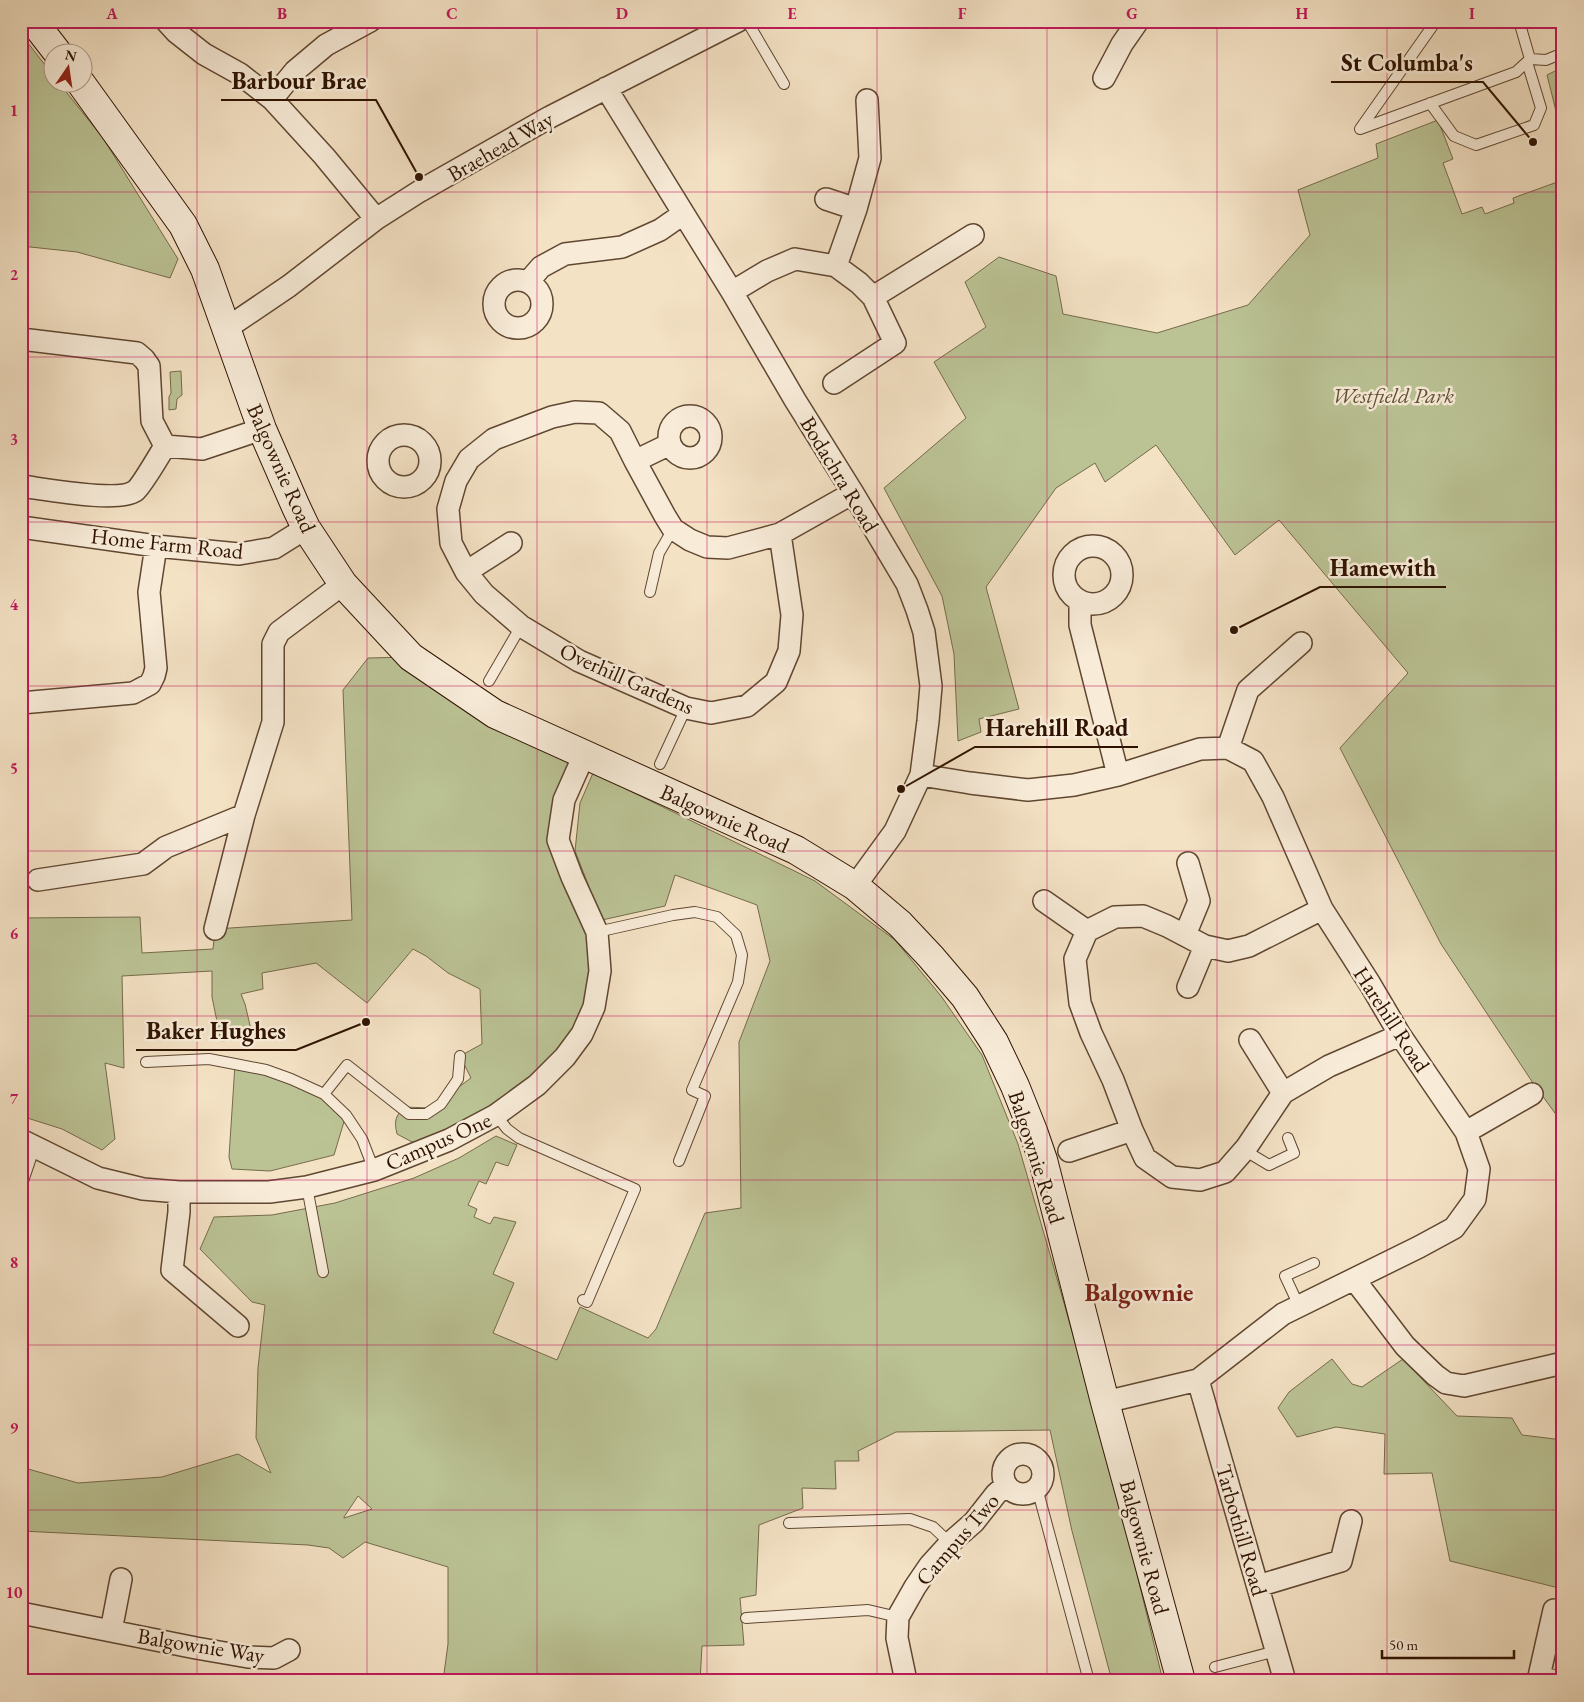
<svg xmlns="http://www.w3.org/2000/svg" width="1584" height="1702" viewBox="0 0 1584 1702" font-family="'EB Garamond',serif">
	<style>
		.green { fill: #bbc395; stroke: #756b4a; fill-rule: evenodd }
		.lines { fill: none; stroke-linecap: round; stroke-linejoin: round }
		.lane-casing { stroke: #604731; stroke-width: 12 }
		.street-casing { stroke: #604731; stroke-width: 24 }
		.secondary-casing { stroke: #2f1300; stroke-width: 30 }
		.lane { stroke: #f8ecd9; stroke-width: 10 }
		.street { stroke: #f8ecd9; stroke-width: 21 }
		.secondary { stroke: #f8ecd9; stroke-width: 28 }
		.grid { fill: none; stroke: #c2185b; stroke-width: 1; stroke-opacity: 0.55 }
		.labels { text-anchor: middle; stroke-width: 5; stroke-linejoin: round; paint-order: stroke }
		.street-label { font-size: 22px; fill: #2f1300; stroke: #f8ecd9 }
		.park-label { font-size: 22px; font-style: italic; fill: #605134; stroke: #f8ecd9 }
		.quarter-label { font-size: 25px; font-weight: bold; fill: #7a1f14; stroke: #f8ecd9 }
		.leader { fill: none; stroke: #2f1300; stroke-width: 2 }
		.callout-dot { fill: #2f1300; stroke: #f8ecd9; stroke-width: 2 }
		.callout-label { font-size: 24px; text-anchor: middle; font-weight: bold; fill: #2f1300; stroke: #f8ecd9; stroke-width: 5; stroke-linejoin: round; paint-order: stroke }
		.neatline { fill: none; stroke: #c2185b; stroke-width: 2 }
		.grid-label { font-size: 16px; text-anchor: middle; font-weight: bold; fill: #c2185b }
	</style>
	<rect width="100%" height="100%" fill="#f4e2c5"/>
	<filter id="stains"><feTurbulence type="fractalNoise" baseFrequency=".004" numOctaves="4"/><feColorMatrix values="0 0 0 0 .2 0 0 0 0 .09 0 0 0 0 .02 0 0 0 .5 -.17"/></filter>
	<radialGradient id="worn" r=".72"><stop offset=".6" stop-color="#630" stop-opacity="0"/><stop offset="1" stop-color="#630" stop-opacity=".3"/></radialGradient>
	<path class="green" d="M21,34l31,40v8l7,1 44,55 75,121 -8,19 -93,-26 -56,-6z
		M1563,67v46l-6,2 -10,-40z
		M1438,120l15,39 -10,4 19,51 20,-7 3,7 29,-11 -1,-5 50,-18v944l-30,-41 -92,-139 -101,-196 68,-75 -129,-153 -44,35 -79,-110 -51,37 -10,-19 -39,25 -70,99 33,122 -40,10 2,13 -23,9 -4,-87 -12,-58 -58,-108 82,-70 -32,-56 52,-35 -21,-45 34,-25 57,19 7,38 94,19 91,-28 62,-70 -12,-45 80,-32 -2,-14z
		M181,371l1,24 -5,4 -1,10 -7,1v-13l2,-4 -1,-21z
		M411,657l173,98 -26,85 42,131 -35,86 -116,83 -37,2 -15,-8c-3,-13 -2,-18 8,-27l25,1 41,-30 -11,-22 22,-12 -2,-55 -32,-16 -22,-17 -13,-7 -46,54 -51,-40 -54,10 1,16 -22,5 4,10 8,34 -32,3 -9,-44v-26l-90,5 2,92 -19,-5 10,76 -13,11 -40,-21 -41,-13v-198l119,-1 2,36 71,-4 2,-20 137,-9 -9,-230 25,-32z
		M593,773l222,108 80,59 46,56 41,59 36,89 42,145 57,203 46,189h-51l-40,-150 -22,-101 -154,2 -38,19 1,10h-24l1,28 -34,-1 1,20 -44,17 -3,70 -16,3 4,47 -42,1 -2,35h-257l5,-37v-77l-83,-25 -22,16 -14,-10 -21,-3 -287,-14v-64l57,16 84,-6 76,-23 33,19 -15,-35 2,-70 7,-63 -13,-3 -52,-53 14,-32 58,-2 63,-12 79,-25 45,-20 37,-22 21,9 -9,21 -12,-4 -10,22 -7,-3 -11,24 9,4 -3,8 16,7 4,-7 22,5 -23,52 21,9 -21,50 64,27 23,-53 68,31 8,-9 49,-116 36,-5 -2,-166 31,-81 -13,-56 -82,-30 -10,31 -63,14 -27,-69 5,-48zM358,1496l14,13 -28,9v-1z
		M235,1064l89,30 22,21 -12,40 -64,16 -38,-2 -3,-12z
		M1332,1359l20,25 10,3 41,-28 54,57 55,2 10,17 41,5v149l-113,-28 -18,-88 -48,1 1,-40 -49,-7 -39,10 -19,-29 11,-16z"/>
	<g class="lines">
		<defs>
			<path id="lane" d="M747,21l37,63
				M1530,59l16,1 17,-7
				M1430,103l24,33 22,9 58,-20 7,-17 -14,-46
				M1360,129l156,-57 14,-13 -11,-38
				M1360,129l76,-108
				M650,592l9,-39 14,-24
				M489,681l32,-55
				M660,764l26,-56
				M597,932l76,-17 22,-3 22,5 19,18 6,20 -4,27 -46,108 13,6 -26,65
				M146,1062l63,-3 26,5 31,6 25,9 33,15 22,21 16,24 12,31
				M324,1094l23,-29 62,49h17l15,-10 17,-25 2,-23
				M496,1115l11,14 12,9 116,51 -48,113 -4,-2
				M1244,1150l25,15 25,-12 -6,-15
				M21,1187l14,-41
				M307,1187l16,85
				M1299,1306l-14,-30 29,-13
				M1037,1488l52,193
				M789,1523l121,-4 23,8 17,16
				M746,1618l122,-8 30,7
				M1215,1667l61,-16
				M1540,1672l23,5"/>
			<path id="street" d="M166,21l10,11 28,22 36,20 32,25 52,57 52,63
				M1104,78l18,-34 16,-23
				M606,88l126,204 63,108 58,93 54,91 10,26 7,22 7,54 -3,35 -7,54 -26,56 -40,55
				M272,99l23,-28 31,-26 44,-24
				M826,199l30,10
				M836,266l20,-57 14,-51 -3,-58
				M494 304a24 24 0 1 1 48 0a24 24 0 1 1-48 0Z
				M528,282l13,-15 24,-13 57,-7 38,-17 23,-16
				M732,292l35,-21 28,-12 41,7 23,17 14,14 22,46 -61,40
				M873,297l100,-62
				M227,328l62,-42 87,-67 44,-28 130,-74 188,-96
				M21,339l116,14 7,6 5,7 3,55 13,25
				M669 437a21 21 0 1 1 42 0a21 21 0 1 1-42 0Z
				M378 461a26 26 0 1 1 52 0a26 26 0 1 1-52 0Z
				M165,446l37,3 60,-20
				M635,461l35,-17
				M21,486c24,3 97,17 114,5 6,-4 25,-37 30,-45
				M21,527l135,19 83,8 35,-6 32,-20
				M780,534l12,81 -3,36 -13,31 -29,24 -36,7 -25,-5 -107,-47 -58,-35 -37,-32 -18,-22 -15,-29 -3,-34 8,-28 13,-22 25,-20 58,-22 23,-5 24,1 21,18 15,30 30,55 8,13 17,11 17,7 21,1 52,-14 73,-41
				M1064 575a29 29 0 1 1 58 0a29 29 0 1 1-58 0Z
				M466,572l45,-29
				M1080,601v24l38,150
				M21,703l112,-10 17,-9 4,-8 2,-8 -7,-76 7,-46
				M1228,748l20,-58 53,-47
				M921,775l49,8 58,7 46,-5 44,-10 82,-26 28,-1 25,13 20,36 49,112 48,75 30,51 66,97 13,37 -4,30 -21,29 -35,19 -136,67 -85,66 -93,22
				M38,880l105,-16 23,-17 78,-32
				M1044,901l43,30
				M1322,909l-73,37 -21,5 -23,-5 -38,-20 -24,-10 -28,1 -28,14 -12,28 5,44 11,30 22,47 19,50 13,28 27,19 28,3 25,-8 21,-24 37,-55 46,-27 71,-31
				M215,929l29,-114 29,-93v-78l6,-12 64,-48
				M1185,935l14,-34 -11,-38
				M1188,987l17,-41
				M1250,1040l33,53
				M1466,1132l66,-38
				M21,1140l77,38 45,11 36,3h90l38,-5 67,-17 75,-30 47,-25 41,-30 28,-28 17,-23 12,-27 6,-36 -3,-39 -25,-55 -14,-37 6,-40 20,-45
				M1069,1151l63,-21
				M179,1192v20l-7,58 66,56
				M1354,1279l51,67 30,29 11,8 18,3 99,-23
				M1198,1380l87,301
				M1003 1474a20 20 0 1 1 40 0a20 20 0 1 1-40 0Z
				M1258,1586l83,-25 10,-40
				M21,1613l175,35 52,9 26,1 15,-8
				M111,1631l10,-52
				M906,1681l-9,-43 1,-21 17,-30 15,-22 20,-22 24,-21 22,-28 10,-9
				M1538,1681l16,-71"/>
			<path id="secondary" d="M33,21l24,31
				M80,82l103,143 22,44 57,160 34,78 10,21 37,56 68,73 84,57 301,136 59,36 45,38 31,33 34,40 29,45 21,44 18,45 10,29 62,242 76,279"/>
		</defs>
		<use href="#lane" class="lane-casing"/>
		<use href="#street" class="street-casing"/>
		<use href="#secondary" class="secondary-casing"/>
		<use href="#lane" class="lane"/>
		<use href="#street" class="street"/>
		<use href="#secondary" class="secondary"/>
	</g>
	<path class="grid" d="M197,21v1660M367,21v1660M537,21v1660M707,21v1660M877,21v1660M1047,21v1660M1217,21v1660M1387,21v1660M21,192h1542M21,357h1542M21,522h1542M21,686h1542M21,851h1542M21,1016h1542M21,1180h1542M21,1345h1542M21,1510h1542"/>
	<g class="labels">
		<g class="street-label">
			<text transform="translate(500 146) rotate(-30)" y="8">Braehead Way</text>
			<text transform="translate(282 468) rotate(66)" y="8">Balgownie Road</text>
			<text transform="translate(840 474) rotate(59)" y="8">Bodachra Road</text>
			<text transform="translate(167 543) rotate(6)" y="8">Home Farm Road</text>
			<text transform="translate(627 678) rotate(24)" y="8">Overhill Gardens</text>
			<text transform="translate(725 818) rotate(24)" y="8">Balgownie Road</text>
			<text transform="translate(1392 1019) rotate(57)" y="8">Harehill Road</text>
			<text transform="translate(438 1141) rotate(-24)" y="8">Campus One</text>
			<text transform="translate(1037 1157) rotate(72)" y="8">Balgownie Road</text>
			<text transform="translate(1242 1530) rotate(74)" y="8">Tarbothill Road</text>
			<text transform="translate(957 1539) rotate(-49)" y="8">Campus Two</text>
			<text transform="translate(1145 1547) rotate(75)" y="8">Balgownie Road</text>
			<text transform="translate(201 1645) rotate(9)" y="8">Balgownie Way</text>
		</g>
		<g class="park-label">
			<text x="1393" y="403">Westfield Park</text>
		</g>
		<g class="quarter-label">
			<text x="1139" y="1301">Balgownie</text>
		</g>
	</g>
	<path class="leader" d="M1533 142L1483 82H1331M419 177L376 100H221M1234 630L1320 587H1446M901 789L975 747H1138M366 1022L296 1050H136"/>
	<g class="callout-dot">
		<circle cx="1533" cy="142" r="5"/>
		<circle cx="419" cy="177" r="5"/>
		<circle cx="1234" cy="630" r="5"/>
		<circle cx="901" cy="789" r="5"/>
		<circle cx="366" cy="1022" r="5"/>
	</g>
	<g class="callout-label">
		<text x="1407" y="71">St Columba's</text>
		<text x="299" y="89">Barbour Brae</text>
		<text x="1383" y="576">Hamewith</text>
		<text x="1057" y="736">Harehill Road</text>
		<text x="216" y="1039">Baker Hughes</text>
	</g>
	<rect width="1584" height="1702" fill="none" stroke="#f4e2c5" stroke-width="55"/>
	<g transform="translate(68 68) rotate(13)"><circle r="24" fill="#f8ecd9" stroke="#a89582"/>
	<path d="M0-4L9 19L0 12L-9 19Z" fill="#8f2418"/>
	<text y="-8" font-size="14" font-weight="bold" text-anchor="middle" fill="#2f1300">N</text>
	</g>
	<path d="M1382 1650v8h132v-8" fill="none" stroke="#2f1300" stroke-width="2.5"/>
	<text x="1389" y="1650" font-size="15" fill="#2f1300" stroke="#f8ecd9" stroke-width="4" paint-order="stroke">50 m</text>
	<rect x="28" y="28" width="1528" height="1646" class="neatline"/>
	<g class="grid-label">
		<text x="112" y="19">A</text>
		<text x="282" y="19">B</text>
		<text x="452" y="19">C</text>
		<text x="622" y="19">D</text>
		<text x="792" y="19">E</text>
		<text x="962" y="19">F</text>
		<text x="1132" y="19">G</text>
		<text x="1302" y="19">H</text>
		<text x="1472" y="19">I</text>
		<text x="14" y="116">1</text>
		<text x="14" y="280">2</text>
		<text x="14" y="445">3</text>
		<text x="14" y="610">4</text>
		<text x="14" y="774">5</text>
		<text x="14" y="939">6</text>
		<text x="14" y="1104">7</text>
		<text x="14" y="1268">8</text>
		<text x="14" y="1433">9</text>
		<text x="14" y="1598">10</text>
	</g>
	<rect width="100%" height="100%" filter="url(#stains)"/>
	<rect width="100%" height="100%" fill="url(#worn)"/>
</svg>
